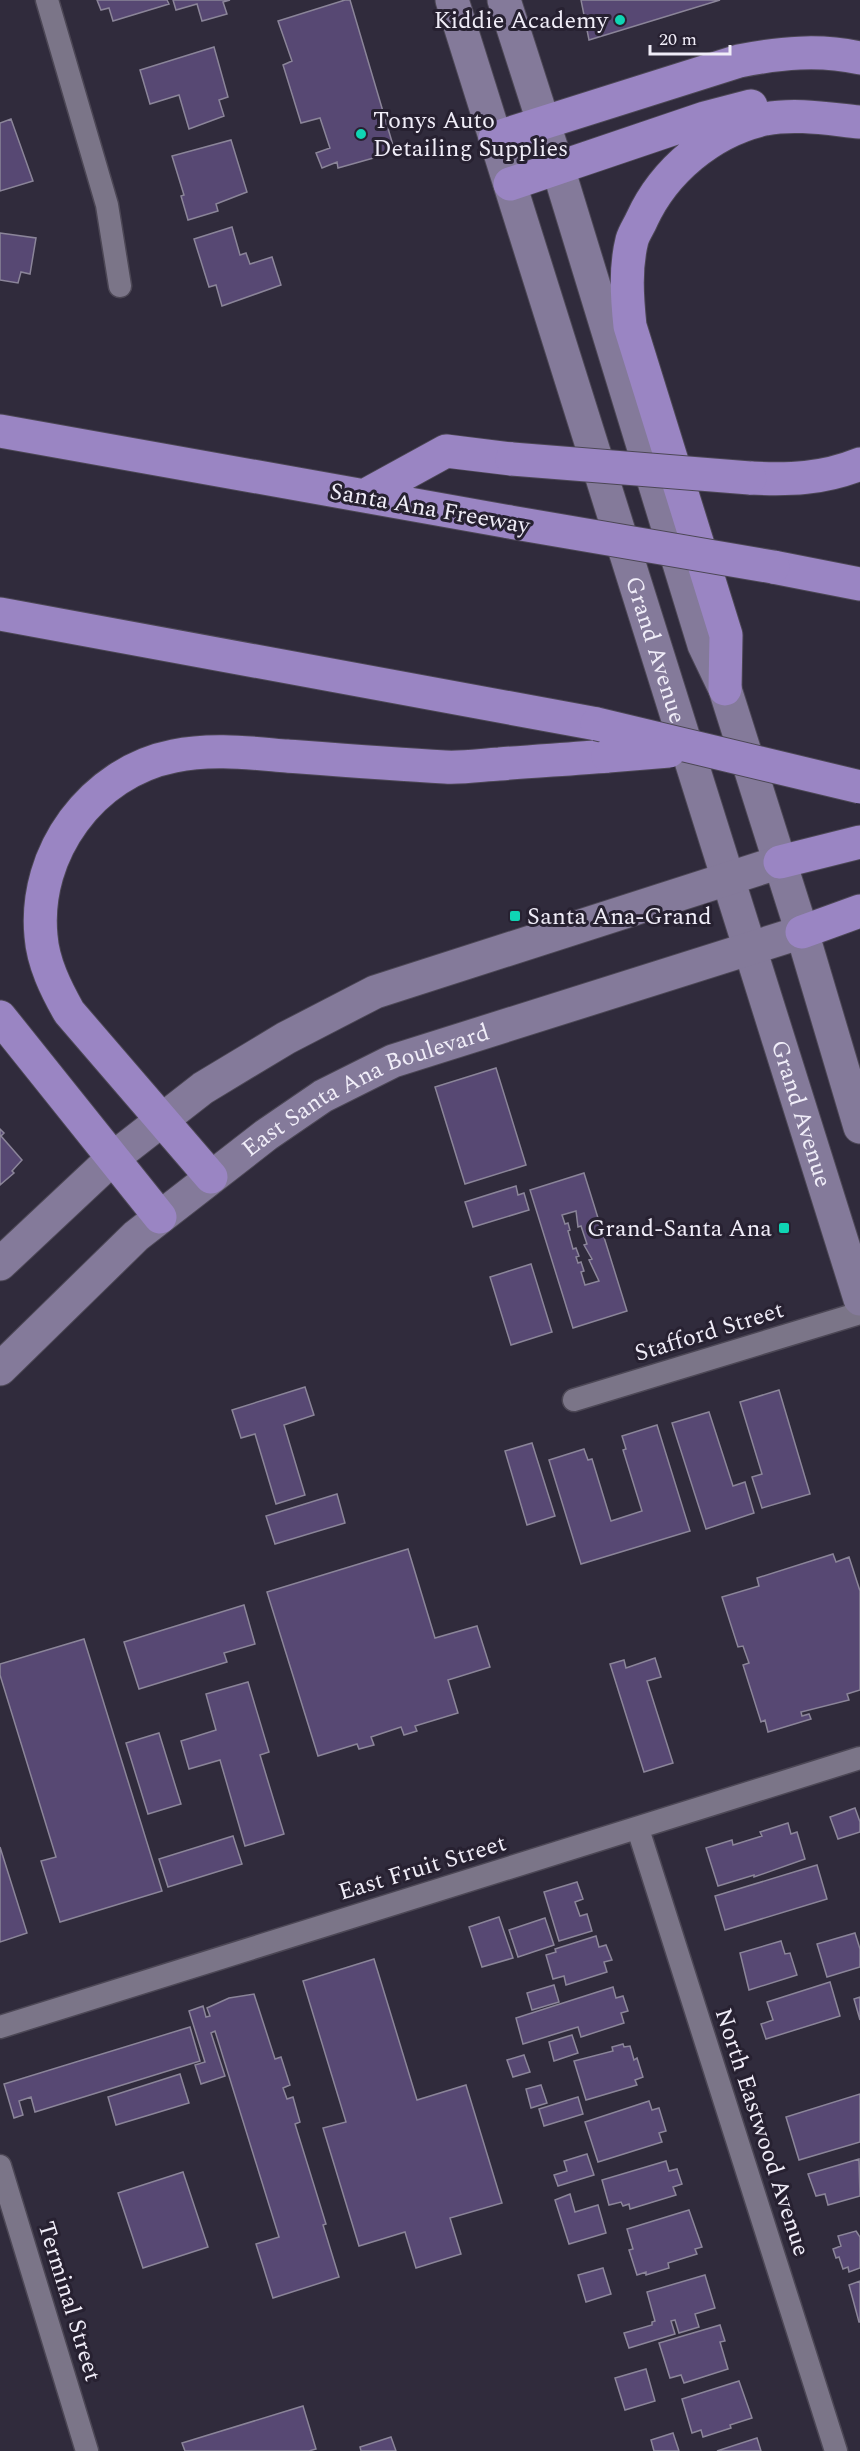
<svg xmlns="http://www.w3.org/2000/svg" width="860" height="2451" viewBox="0 0 860 2451" font-family="Spectral,serif">
	<style>
		.building { fill: #574873; stroke: #8b8599; stroke-width: 1.5; fill-rule: evenodd }
		.lines { fill: none; stroke-linecap: round; stroke-linejoin: round }
		.street-casing { stroke: #4c4755; stroke-width: 25 }
		.secondary-casing { stroke: #4c4755; stroke-width: 35 }
		.highway-casing { stroke: #4c4755; stroke-width: 35 }
		.street { stroke: #7b7588; stroke-width: 22 }
		.secondary { stroke: #847a9a; stroke-width: 33 }
		.highway { stroke: #9a85c3; stroke-width: 33 }
		.highway-bridge-casing { stroke: #4c4755; stroke-width: 35; stroke-linecap: butt }
		.highway-bridge { stroke: #9a85c3; stroke-width: 33 }
		.poi-dot { fill: #0fd5b4; stroke: #272131; stroke-width: 2 }
		.labels { text-anchor: middle; stroke-width: 6; stroke-linejoin: round; paint-order: stroke }
		.poi-label { font-size: 24px; fill: #f0edf8; stroke: #272131; text-anchor: end }
		.street-label { font-size: 24px; fill: #f0edf8; stroke: #272131 }
	</style>
	<rect width="100%" height="100%" fill="#302b3c"/>
	<path class="building" d="M97,0h70l2,4 -56,17 -4,-13 -8,2z
		M173,0h57l-7,2 4,12 -25,7 -5,-17 -21,6z
		M345,0h5l45,152 -57,16 -1,-6 -15,6 -6,-15 14,-5 -10,-30 -19,5 -18,-58 9,-4 -14,-40z
		M581,0h139l-131,40z
		M214,47l14,50 -9,3 5,16 -35,13 -10,-34 -29,9 -10,-34z
		M11,119l22,62 -33,10v-68z
		M231,140l16,52 -31,12 2,7 -30,9 -7,-24 3,-1 -12,-39z
		M232,227l8,28 6,-2 4,11 22,-7 9,28 -59,21 -6,-21 -7,2 -15,-48z
		M0,233l36,5 -6,36 -9,-2 -3,11 -18,-3z
		M496,1068l30,97 -61,19 -30,-97z
		M0,1129l4,4 -3,3 21,24 -10,11 2,2 -14,12z
		M584,1173l43,138 -54,17 -43,-138zM576,1211l2,16 3,-1 6,18 -3,1 8,14 -3,1 10,21 -14,4 -4,-13 3,-1 -3,-9 -3,1 -2,-6 3,-1 -3,-8 -3,1 -5,-18 2,-1 -2,-7 -3,1 -3,-9z
		M516,1186l2,9 6,-2 5,17 -56,17 -8,-25z
		M531,1264l21,68 -41,13 -21,-68z
		M305,1387l9,28 -30,10 21,70 -29,9 -21,-70 -14,4 -9,-28z
		M779,1390l31,104 -48,14 -10,-31 10,-3 -22,-72z
		M709,1412l24,74 12,-4 9,31 -48,16 -34,-106z
		M657,1425l33,106 -109,33 -32,-104 35,-11 4,11 4,-1 19,62 31,-10 -19,-61 3,-1 -4,-13z
		M532,1443l23,73 -28,9 -22,-74z
		M337,1494l8,29 -70,21 -9,-28z
		M408,1549l27,89 42,-12 13,41 -42,13 10,33 -43,13 2,5 -13,4 -3,-8 -30,10 3,8 -15,4 -2,-5 -39,12 -51,-164z
		M833,1554l3,8 13,-5 11,34v99l-13,4 2,6 -48,12 1,4 7,-2 2,5 -43,13 -3,-12 -4,2 -18,-57 6,-2 -6,-17 -5,1 -16,-50 37,-11 -2,-8z
		M244,1605l11,39 -31,9 3,9 -88,27 -15,-47z
		M84,1639l78,252 -102,31 -19,-61 15,-4 -56,-182v-11z
		M655,1658l6,19 -14,4 26,82 -29,9 -34,-108 14,-4 2,8z
		M248,1682l21,70 -9,3 24,79 -39,12 -25,-86 -31,9 -8,-28 35,-11 -10,-36z
		M159,1733l22,71 -33,10 -22,-71z
		M855,1808l5,14v10l-22,7 -8,-22z
		M788,1823l3,11 6,-2 8,27 -51,18v-2l-36,11 -12,-38 26,-8 1,5 29,-9 -2,-4z
		M233,1836l9,28 -74,23 -9,-28z
		M0,1847l27,86 -27,9z
		M817,1865l10,34 -102,31 -10,-34z
		M577,1882l6,17 -8,3 5,14 7,-2 5,17 -33,10 -15,-49z
		M499,1917l14,41 -31,9 -13,-40z
		M545,1918l9,27 -36,12 -9,-27z
		M855,1933l5,16v18l-33,10 -10,-33z
		M596,1936l3,11 7,-2 6,15 -8,2 3,10 -41,13 -2,-9 -11,3 -7,-24 10,-3 -1,-3z
		M781,1941l4,13 5,-1 7,22 -48,15 -9,-37z
		M374,1959l43,141 49,-15 36,118 -52,15 11,36 -45,14 -11,-36 -46,14 -36,-118 23,-6 -43,-141z
		M830,1982l10,34 -74,23 -5,-15 12,-4 -6,-18z
		M554,1985l5,17 -27,8 -5,-17z
		M613,1987l3,11 7,-2 5,15 -7,2 3,10 -43,14 -3,-10 -55,17 -7,-26z
		M254,1994l21,65 6,-2 9,28 -7,3 4,11 6,-2 7,25 -5,2 31,100 -3,1 16,52 -66,21 -17,-54 23,-7 -64,-206 -4,2 14,43 -24,8 -6,-19 10,-3 -16,-51 14,-5 3,11 4,-1 -3,-8 22,-10z
		M860,1997v23l-6,-21z
		M190,2027l10,34 -165,51 -4,-15 -12,4 4,14 -9,3 -10,-34z
		M572,2035l6,18 -24,8 -5,-19z
		M623,2044l1,3 6,-1 4,14 3,-2 6,19 -8,3 2,5 -51,15 -12,-39 39,-10 -1,-4z
		M524,2055l6,17 -17,5 -6,-17z
		M180,2074l9,29 -73,22 -8,-28z
		M541,2085l6,18 -16,5 -5,-19z
		M860,2094v48l-61,18 -13,-43z
		M578,2097l5,17 -39,12 -5,-17z
		M649,2101l3,9 7,-2 7,23 -7,2 3,9 -64,20 -13,-40z
		M587,2154l7,21 -36,11 -4,-11 13,-4 -3,-10z
		M859,2159l1,37 -32,9 -3,-11 -9,2 -8,-22z
		M666,2161l3,10 8,-2 5,15 -9,3 3,8 -46,14 -1,-5 -6,2 -2,-4 -12,3 -7,-25z
		M183,2172l25,75 -65,21 -25,-75z
		M570,2194l5,18 23,-7 8,28 -37,11 -14,-44z
		M689,2210l13,37 -7,2 2,5 -29,9 1,5 -23,7v-3l-9,3 -8,-25 4,-1 -6,-20z
		M856,2231l4,6v31l-11,4 -1,-5 -5,2 -4,-12 -3,1 -3,-9 8,-3 -3,-10z
		M603,2268l8,26 -25,8 -8,-27z
		M705,2275l10,33 -20,6 4,13 -20,6 -4,-13 -4,1 4,13 -46,14 -5,-15 28,-8v-3l3,-1 -8,-29z
		M860,2281v41h-1l-10,-37z
		M720,2325l5,16 -5,1 8,27 -44,14 -3,-8 -11,3 -11,-35z
		M646,2369l9,32 -30,9 -10,-32z
		M739,2381l13,37 -22,7 1,3 -28,9 -2,-7 -9,3 -10,-34z
		M303,2406l13,43 -7,2h-124l-3,-8z
		M673,2433l6,18h-25l-3,-11z
		M391,2437l5,14h-35l-1,-4z
		M757,2438l4,13h-44z"/>
	<g class="lines">
		<defs>
			<path id="street" d="M47,0l60,205 13,81
				M574,1400l286,-87
				M638,1829l198,622
				M0,2027l860,-269
				M0,2166l87,285"/>
			<g id="secondary">
				<path id="s1" d="M452,0l408,1299"/>
				<path d="M504,0l54,168 146,477 21,44 77,243 58,195"/>
				<path d="M0,1264l112,-105 91,-71 83,-50 89,-46 405,-130"/>
				<path id="s2" d="M0,1369l136,-133 130,-101 57,-39 70,-35 409,-129"/>
			</g>
			<path id="highway" d="M495,138l244,-77c41,-8 80,-12 121,-3
				M510,184l195,-66 46,-12
				M0,431l510,91
				M750,478c39,2 73,1 110,-14
				M364,496l82,-45 66,8
				M773,567l87,17
				M0,614l597,110
				M725,689l1,-54 -96,-309c-3,-29 -5,-58 2,-86 2,-7 7,-14 10,-21 22,-48 69,-88 123,-100 31,-6 64,0 95,3
				M780,862l80,-20
				M802,932l58,-21
				M0,1017l160,200
				M211,1177l-142,-165c-13,-23 -26,-49 -28,-76 -8,-83 51,-164 133,-180 37,-8 76,-3 113,0 53,4 105,8 158,11 18,1 37,-2 54,-3 37,-3 73,-5 109,-8"/>
		</defs>
		<use href="#street" class="street-casing"/>
		<use href="#secondary" class="secondary-casing"/>
		<use href="#highway" class="highway-casing"/>
		<use href="#street" class="street"/>
		<use href="#secondary" class="secondary"/>
		<use href="#highway" class="highway"/>
		<defs>
			<path id="highway-bridge" d="M512,459l238,19
				M510,522l263,45
				M597,724l263,63
				M608,756l61,-5"/>
		</defs>
		<use href="#highway-bridge" class="highway-bridge-casing"/>
		<use href="#highway-bridge" class="highway-bridge"/>
	</g>
	<g class="poi-dot">
		<circle cx="620" cy="20" r="6"/>
		<circle cx="361" cy="134" r="6"/>
		<rect x="509" y="910" width="12" height="12" rx="3"/>
		<rect x="778" y="1222" width="12" height="12" rx="3"/>
	</g>
	<g class="labels">
		<g class="poi-label">
			<text x="608" y="28">Kiddie Academy</text>
			<text x="373" y="128" text-anchor="start">Tonys Auto<tspan x="373" dy="28">Detailing Supplies</tspan></text>
			<text x="527" y="924" text-anchor="start">Santa Ana-Grand</text>
			<text x="772" y="1236">Grand-Santa Ana</text>
		</g>
		<g class="street-label">
			<text transform="translate(430 508) rotate(10)" y="8">Santa Ana Freeway</text>
			<text dy="8" stroke="none"><textPath href="#s1" startOffset="681">Grand Avenue</textPath></text>
			<text dy="8" stroke="none"><textPath href="#s2" startOffset="465">East Santa Ana Boulevard</textPath></text>
			<text dy="8" stroke="none"><textPath href="#s1" startOffset="1167">Grand Avenue</textPath></text>
			<text transform="translate(709 1331) rotate(-17)" y="8">Stafford Street</text>
			<text transform="translate(422 1867) rotate(-17)" y="8">East Fruit Street</text>
			<text transform="translate(763 2132) rotate(72)" y="8">North Eastwood Avenue</text>
			<text transform="translate(70 2301) rotate(73)" y="8">Terminal Street</text>
		</g>
	</g>
	<path d="M650 45v9h80v-9" fill="none" stroke="#f0edf8" stroke-width="3"/>
	<text x="659" y="45" font-size="18" fill="#f0edf8" stroke="#272131" stroke-width="4.5" paint-order="stroke">20 m</text>
</svg>
